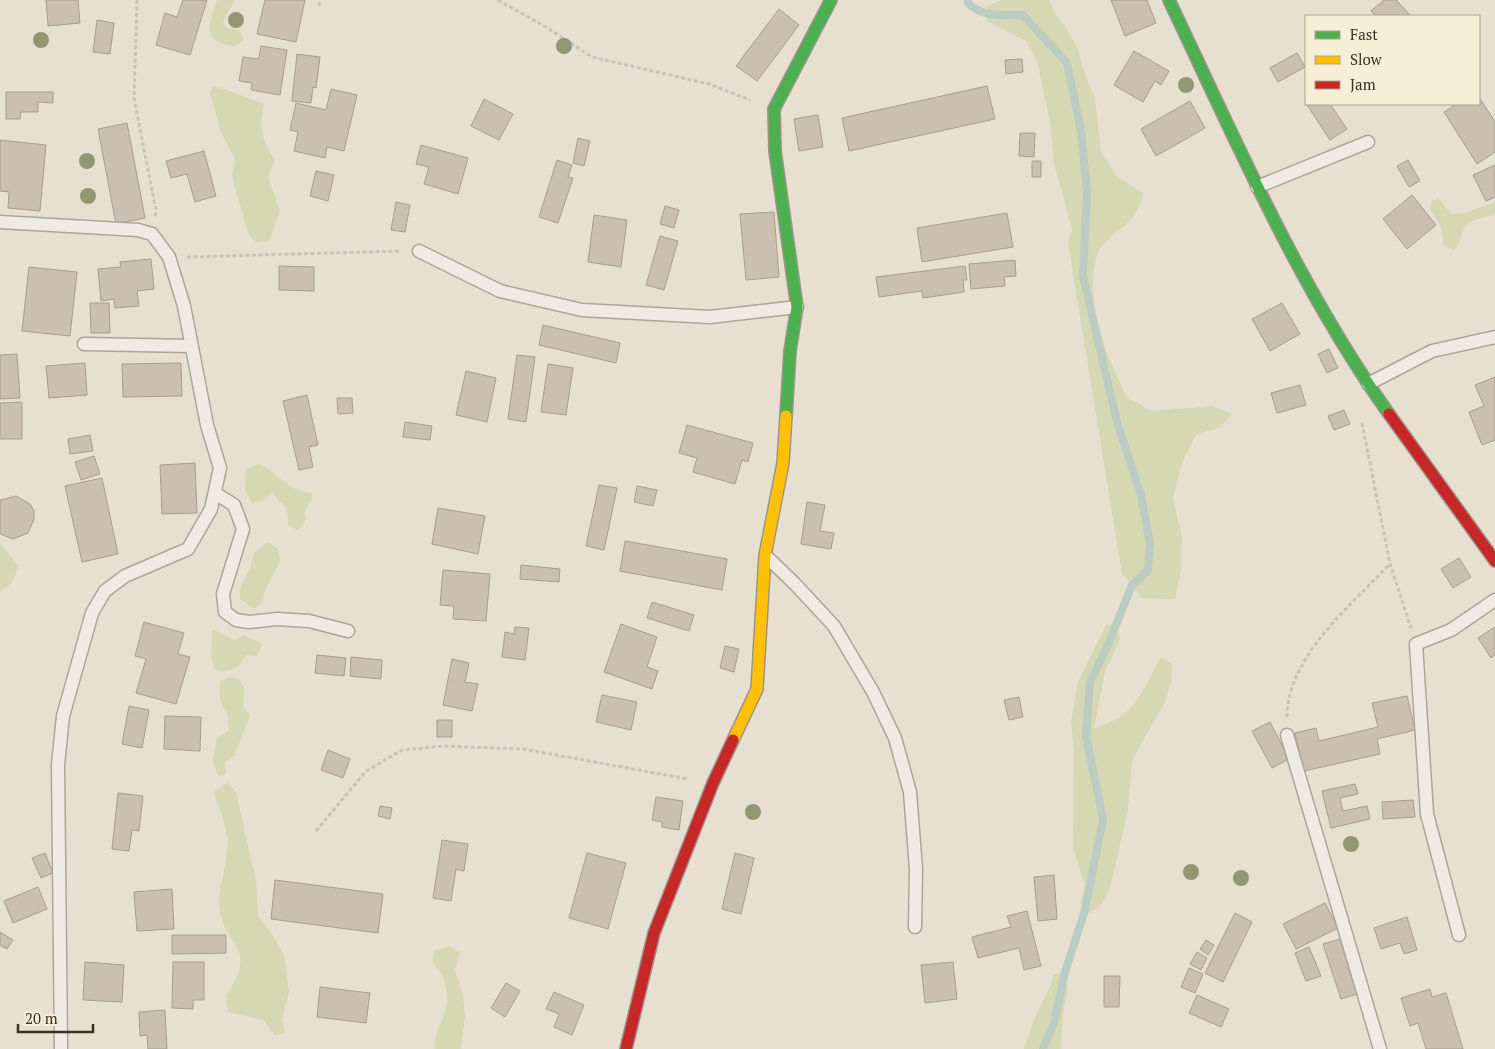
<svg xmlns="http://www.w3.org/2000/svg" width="1495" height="1049" viewBox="0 0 1495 1049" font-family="'PT Serif',serif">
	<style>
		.green { fill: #d6d7b3 }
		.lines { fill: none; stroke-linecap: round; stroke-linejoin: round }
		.stream { stroke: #bcccc2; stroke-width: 8 }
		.building { fill: #cbbfb2; stroke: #a89c90 }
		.lane-casing { stroke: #ada599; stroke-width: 15 }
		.fast-casing { stroke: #9c958a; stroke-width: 14 }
		.slow-casing { stroke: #9c958a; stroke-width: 14 }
		.jam-casing { stroke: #9c958a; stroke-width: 14 }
		.path { stroke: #c8c2b9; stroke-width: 3; stroke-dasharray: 4 2.5; stroke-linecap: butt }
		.lane { stroke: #efebe3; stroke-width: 12 }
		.fast { stroke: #4caf50; stroke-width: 11 }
		.slow { stroke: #ffc107; stroke-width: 11 }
		.jam { stroke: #c62828; stroke-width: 11 }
		.tree { fill: #929673 }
	</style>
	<rect width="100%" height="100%" fill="#e7e0d1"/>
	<path class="green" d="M217,0h18l-12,21 3,7 13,2 5,10 -9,6c-33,-2 -27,-23 -18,-46z
		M1002,0h48l3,11 12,15 13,23 8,28 9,21 6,53 16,26 26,16c-6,31 -23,32 -41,53 -14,17 -9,63 -3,83 6,23 18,46 27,68l25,14 62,-5 19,8 -12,13 -24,8 -14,28 -9,35 9,40 -1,32 -6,29 -33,-1 -20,-24 -54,-331 4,-14 -18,-65 -4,-42 -13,-61 -11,-20 -39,-20v-15z
		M213,86c18,4 33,13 51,17 -5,25 -3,36 11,57l-7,17 12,34 -11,30 -14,1 -7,-9 -16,-57 3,-17 -14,-27 -11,-39z
		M1438,198l13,16 13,-1 31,-11v13c-13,3 -28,3 -33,18 -2,7 -3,11 -8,17l-10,-4 -3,-19 -11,-19 2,-7z
		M259,464c19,9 30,28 53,29v6l-7,11 1,10 -8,10 -10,-5 -1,-16 -15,-16 -7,7 -13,3 -7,-13 1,-21z
		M267,542l11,7 2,12 -15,29 -3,13 -8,6 -14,-10 1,-14 9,-16 4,-16z
		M0,544l19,22 -8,18 -11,8z
		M1116,623l4,16 -15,32 -11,57c43,-12 46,-35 67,-71l11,7 -1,17 -6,21 -33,58 -4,49 -17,75 -4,12 -8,11 -10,6 -9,-9 5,-19 -12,-36 1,-99 -3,-28 7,-40 28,-57z
		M212,629l22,11 10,-5 19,9 -7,12 -10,-1c-9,15 -15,17 -31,15l-4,-13z
		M229,677l8,1 7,8 -1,20 7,9 -15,40 -10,7 1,12 -8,2 -5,-15 4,-23 12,-8 -2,-18c-9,-7 -7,-20 -7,-31z
		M228,782l8,10 21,94 1,30 16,21 10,18 5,37 -7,27 3,14 -11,2 -10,-15 -36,-8 -2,-17c36,-49 -6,-51 -7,-91 0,-23 11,-44 8,-68 -2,-14 -9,-29 -13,-44z
		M450,946l10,7 -5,18 8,25 2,20 -4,33h-26c-2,-16 8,-27 11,-42 3,-14 -1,-35 -13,-43l1,-13z
		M1061,973l7,15 -5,25 -2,36h-37l10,-30 16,-32 4,-13z"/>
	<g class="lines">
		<path class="stream" d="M968,0v3c14,15 37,12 55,12l44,48 14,68 6,60 -4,85 34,146 24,73 9,49 -2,26 -16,15 -24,60 -18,37 -4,54 17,83 -18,91 -20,62 -11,51 -11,26"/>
	</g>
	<path class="building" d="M46,0h32l2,23 -32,3z
		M183,0h24l-17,55 -34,-10 9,-32 12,4z
		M265,0h40l-9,42 -39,-8z
		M1111,0h36l9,23 -31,13z
		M1384,0h12l15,16h-35l-5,-5z
		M779,9l20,16 -42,56 -21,-15z
		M97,20l17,3 -4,31 -17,-2z
		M261,46l26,4 -7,45 -29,-5 1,-7 -13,-2 4,-24 16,2z
		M1134,51l35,20 -8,14 -6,-4 -12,21 -29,-17z
		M1297,53l8,14 -27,15 -8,-14z
		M297,54l23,3 -4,31 -3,-1 -2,16 -19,-2z
		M1022,59l1,13 -17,2 -1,-14z
		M987,86l8,33 -146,32 -7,-33z
		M331,89l26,6 -13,56 -17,-4 -2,11 -31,-7 4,-19 -8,-2 6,-27 30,7z
		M6,92h47v11l-15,-1v10h-17l-1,7h-14z
		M1479,97l16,25v30l-18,12 -33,-52 13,-8h22z
		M484,99l29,15 -14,26 -28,-14z
		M1190,101l15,27 -49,28 -15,-27z
		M1306,101v3h24l17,25 -17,11 -25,-38z
		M818,115l5,32 -24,4 -5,-32z
		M127,123l18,95 -29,6 -18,-95z
		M1020,133h15l-1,24 -15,-1z
		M578,138l12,3 -6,25 -11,-3z
		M0,140l46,5 -6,66 -32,-3 1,-16 -9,-1z
		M421,145l47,13 -10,36 -34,-10 5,-17 -13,-3z
		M204,151l12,45 -21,6 -8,-28 -16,4 -5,-17z
		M557,160l15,5 -4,12 5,1 -15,45 -19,-6z
		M1408,160l12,21 -11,6 -12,-21z
		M1032,161h9v16h-9z
		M1495,165v32l-9,4 -13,-26z
		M316,171l18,4 -6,26 -18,-5z
		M1412,195l24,30 -29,24 -24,-30z
		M396,202l14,3 -5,27 -14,-2z
		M665,206l14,4 -5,18 -14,-4z
		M774,212l5,65 -33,3 -6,-66z
		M1007,213l6,34 -91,15 -5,-34z
		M594,215l33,5 -6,47 -33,-5z
		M660,236l18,5 -14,49 -18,-5z
		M151,259l3,30 -17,2 2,15 -24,2 -1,-9 -13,2 -3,-32 23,-2 -1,-5z
		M1015,260l1,16 -12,1 1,9 -34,3 -2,-25z
		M279,266l35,1v24l-35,-1z
		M965,266l2,14h-4l1,12 -41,6 -1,-7 -43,6 -3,-20z
		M29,267l48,5 -7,64 -48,-5z
		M90,303h19l1,30h-19z
		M1282,303l18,31 -30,17 -18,-32z
		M543,325l77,18 -4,20 -77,-18z
		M1329,349l9,19 -11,5 -9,-19z
		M17,354l3,44 -20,1v-44z
		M517,355l18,2 -9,65 -18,-3z
		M85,363l2,32 -38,3 -3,-32z
		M181,363l1,33 -59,1 -1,-33z
		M548,364l25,4 -7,47 -25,-3z
		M466,371l30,7 -9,44 -31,-7z
		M1495,377v63l-13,5 -13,-33 15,-6 -9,-21z
		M1300,385l6,20 -29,8 -6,-20z
		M307,395l11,50 -9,2 4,20 -14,3 -16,-69z
		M337,398h15l1,15 -15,1z
		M22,402v37h-22v-36z
		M1344,410l6,14 -16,6 -6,-14z
		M405,422l27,4 -2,14 -27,-3z
		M687,425l66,18 -5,19 -6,-2 -7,24 -42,-12 4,-14 -18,-5z
		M90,435l3,16 -23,3 -2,-15z
		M94,456l6,18 -19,6 -6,-18z
		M195,463l2,50 -35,1 -2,-49z
		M102,478l16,76 -36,8 -17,-76z
		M599,485l18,3 -13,62 -18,-4z
		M637,486l20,4 -4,16 -19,-4z
		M16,496l14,8 4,7v8l-6,14 -15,6 -13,-5v-34z
		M807,502l18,3 -5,26 14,2 -3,16 -30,-5z
		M438,508l47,8 -7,38 -46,-10z
		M625,541l102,18 -5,31 -102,-19z
		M1459,558l12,19 -18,11 -12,-19z
		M521,565l39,4 -1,13 -39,-3z
		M443,570l47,4 -4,47 -33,-2 1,-13 -14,-1z
		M652,602l42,13 -5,16 -42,-13z
		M144,622l40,11 -6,21 12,3 -14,47 -40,-11 10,-34 -11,-3z
		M621,624l36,13 -10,30 11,4 -6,18 -48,-17z
		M515,627l14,1 -4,32 -23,-3 3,-25 9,2z
		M1495,627v28l-4,3 -13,-20z
		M725,646l14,3 -5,23 -14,-4z
		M317,655l29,3 -2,18 -29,-3z
		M351,657l31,3 -1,19 -31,-3z
		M452,659l17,4 -4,19 13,2 -6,27 -29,-6z
		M602,695l35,7 -6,28 -35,-8z
		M1407,696l8,34 -38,9 3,15 -76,17 -9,-38 21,-5 3,13 59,-14 -6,-24z
		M1019,697l4,20 -14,3 -5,-20z
		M129,706l20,4 -7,38 -20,-4z
		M165,716l36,1 -1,34 -36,-2z
		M437,720h15v17h-15z
		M1270,722l19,37 -17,9 -20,-37z
		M328,750l22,9 -7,19 -22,-8z
		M1355,784l3,10 -18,4 3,13 24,-5 3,13 -39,9 -9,-37z
		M118,793l25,3 -4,35 -7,-1 -3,21 -17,-2z
		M656,797l27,4 -4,29 -17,-3v-5l-10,-2z
		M1413,800l2,17 -32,2 -1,-17z
		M380,806l12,2 -2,11 -12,-3z
		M442,840l26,4 -4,27 -8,-2 -5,32 -18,-3z
		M45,853l8,20 -12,5 -9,-20z
		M587,853l39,10 -18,66 -39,-11z
		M735,853l19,5 -13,56 -19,-5z
		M1054,875l3,44 -19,2 -4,-44z
		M275,880l108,14 -5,39 -107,-14z
		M38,887l9,22 -34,14 -9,-22z
		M172,889l2,40 -37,2 -3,-39z
		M1325,903l13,25 -42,21 -13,-25z
		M1027,911l14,55 -17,4 -5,-22 -41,10 -6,-21 39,-10 -4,-11z
		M1235,913l17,9 -29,60 -18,-9z
		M1407,917l10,33 -13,4 -4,-11 -19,6 -7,-21z
		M0,932l13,8 -6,9 -7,-4z
		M172,935h54v18l-54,1z
		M1340,939l17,55 -16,5 -18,-55z
		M1206,940l8,5 -6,10 -8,-6z
		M1309,947l12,29 -15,5 -11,-28z
		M1197,952l10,6 -6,12 -11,-6z
		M85,962l39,3 -2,37 -39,-2z
		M173,962h31v38h-11v9l-21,-1z
		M953,962l4,37 -32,4 -4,-38z
		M1189,968l14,6 -8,19 -14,-6z
		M1104,976h16l-1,31h-15z
		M506,983l14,8 -15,26 -14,-9z
		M320,987l50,6 -4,30 -49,-6z
		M1430,989l2,8 14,-4 17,56h-37l-8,-26 -8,3 -9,-28z
		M554,992l30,13 -12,30 -18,-8 5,-13 -13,-5z
		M1197,995l32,14 -8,18 -32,-14z
		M165,1010l2,39h-19l-1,-14 -7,1 -1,-24z"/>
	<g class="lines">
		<defs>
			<path id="lane" d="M1257,187l111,-45
				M0,222l138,8 14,4 17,23 15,49 23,119 13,43 -9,41 -23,40 -63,27 -20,15 -13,22 -29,103 -5,49 3,284
				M419,251l81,40 82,19 128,7 87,-10
				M84,344l107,2
				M1368,384l64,-33 63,-14
				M215,493l19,12 9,24 -20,65 2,18 11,8 13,2 28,-3 32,2 39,10
				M767,557l28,27 39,42 39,66 22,46 15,54 6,77 -1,58
				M1287,735l93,314
				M1459,935l-32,-121 -11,-170 35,-14 44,-30"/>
			<path id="fast" d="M1169,0c67,141 129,286 220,414
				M786,416l4,-65 7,-44 -22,-156 -1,-42 57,-109"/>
			<path id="slow" d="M733,740l24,-51 8,-134 18,-92 3,-47"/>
			<path id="jam" d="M1389,414l106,147
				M626,1049l28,-116 59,-150 20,-43"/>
		</defs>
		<use href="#lane" class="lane-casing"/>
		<use href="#fast" class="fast-casing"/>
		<use href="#slow" class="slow-casing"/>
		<use href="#jam" class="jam-casing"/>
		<path class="path" d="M137,0l-3,98 22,113 -1,6
			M498,0l48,27 46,30 117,27 41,16
			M319,6l1,-6
			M187,257l214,-6
			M1362,423l28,141 21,64
			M1287,717c0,-60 65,-113 103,-153
			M316,831l49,-59 37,-22 42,-4 79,3 165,30"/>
		<use href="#lane" class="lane"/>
		<use href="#fast" class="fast"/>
		<use href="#slow" class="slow"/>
		<use href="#jam" class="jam"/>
	</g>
	<g class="tree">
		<circle cx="236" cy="20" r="8"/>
		<circle cx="41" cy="40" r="8"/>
		<circle cx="564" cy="46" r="8"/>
		<circle cx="1186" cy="85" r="8"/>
		<circle cx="87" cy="161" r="8"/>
		<circle cx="88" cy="196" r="8"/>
		<circle cx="753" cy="812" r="8"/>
		<circle cx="1351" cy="844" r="8"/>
		<circle cx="1191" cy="872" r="8"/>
		<circle cx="1241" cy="878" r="8"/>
	</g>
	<rect x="1305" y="15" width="175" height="90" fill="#f7eed8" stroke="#ada18e"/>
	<rect x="1315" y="31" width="25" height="8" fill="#4caf50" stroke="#ada18e"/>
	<text x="1350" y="40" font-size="15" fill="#3d2e20">Fast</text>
	<rect x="1315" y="56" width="25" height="8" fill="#ffc107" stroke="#ada18e"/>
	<text x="1350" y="65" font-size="15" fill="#3d2e20">Slow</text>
	<rect x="1315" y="81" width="25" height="8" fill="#c62828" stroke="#ada18e"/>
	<text x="1350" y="90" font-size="15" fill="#3d2e20">Jam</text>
	<path d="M18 1024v8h75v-8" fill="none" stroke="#3d2e20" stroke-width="2.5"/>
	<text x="25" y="1024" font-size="15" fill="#3d2e20" stroke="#f7eed8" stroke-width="4" paint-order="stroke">20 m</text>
</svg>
